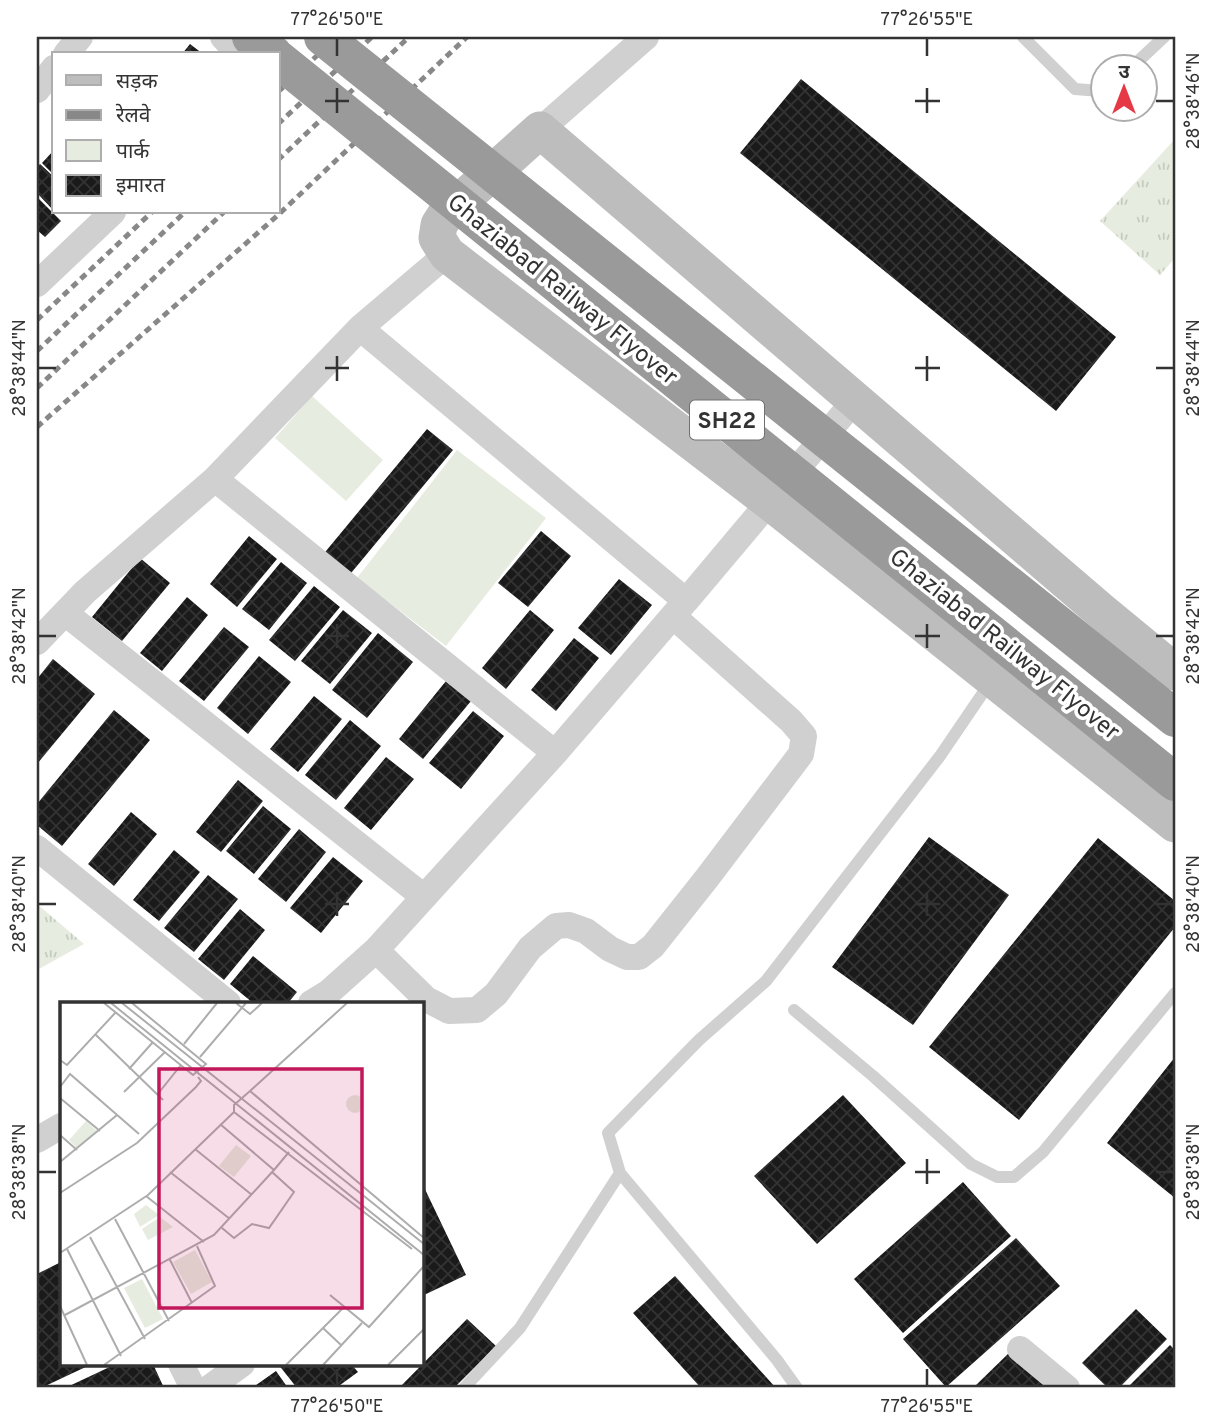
<svg xmlns="http://www.w3.org/2000/svg" width="1212" height="1425" viewBox="0 0 1212 1425" font-family="Overpass,'Noto Sans Devanagari',sans-serif">
	<style>
		.grass { fill: url(#grass-tufts) }
		.green { fill: #e6ecdf }
		.building { fill: url(#building-cross-hatch) }
		.lines { fill: none; stroke-linecap: round; stroke-linejoin: round }
		.lane { stroke: #d0d0d0; stroke-width: 12 }
		.street { stroke: #d0d0d0; stroke-width: 26 }
		.secondary { stroke: #bdbdbd; stroke-width: 37 }
		.highway { stroke: #9a9a9a; stroke-width: 38 }
		.rail { stroke: #888; stroke-width: 5; stroke-dasharray: 7 5; stroke-linecap: butt }
		.highway-bridge { stroke: #9a9a9a; stroke-width: 38 }
		.ticks { fill: none; stroke: #333; stroke-width: 2.5 }
		.labels { text-anchor: middle; stroke-width: 7; stroke-linejoin: round; paint-order: stroke }
		.shield { fill: #fff; stroke: #707070; stroke-width: 2 }
		.shield-label { font-size: 23px; font-weight: bold; fill: #333 }
		.street-label { font-size: 24px; fill: #333; stroke: #fff }
		.inset-road { fill: none; stroke: #adadad; stroke-width: 2 }
		.view { fill: #c2185b; fill-opacity: 0.15; stroke: #c2185b; stroke-width: 3.5 }
		.inset-edge { fill: none; stroke: #333; stroke-width: 3.5 }
		.neatline { fill: none; stroke: #333; stroke-width: 2.5 }
		.ticks-label { font-size: 18px; text-anchor: middle; fill: #333 }
	</style>
	<defs>
		<pattern id="grass-tufts" width="24" height="20" patternUnits="userSpaceOnUse" patternTransform="scale(1.75)"><rect width="24" height="20" fill="#e6ecdf"/><path d="M3 7l-1-3M5 7V3M7 7l1-3M15 17l-1-3M17 17v-4M19 17l1-3" fill="none" stroke="#c6cbc0"/></pattern>
		<pattern id="building-cross-hatch" width="8" height="8" patternUnits="userSpaceOnUse" patternTransform="scale(1.75)"><rect width="8" height="8" fill="#1a1a1a"/><path d="M0 0l8 8M0 8l8-8" fill="none" stroke="#333"/></pattern>
	</defs>
	<rect width="100%" height="100%" fill="#fff"/>
	<path class="grass" d="M1175,139v119l-15,17 -60,-54z
		M37,904l47,40 -47,26z"/>
	<path class="green" d="M312,396l71,64 -37,41 -71,-63z
		M457,450l89,68 -100,128 -89,-68z"/>
	<path class="building" d="M190,44l13,10h-21z
		M801,79l315,258 -60,74 -316,-258z
		M54,150v25l-12,-12z
		M40,164l14,13v34l-17,-18v-26z
		M37,197l24,24 -16,16 -8,-7z
		M427,429l26,21 -106,128 -26,-21z
		M541,531l30,25 -43,51 -30,-24z
		M249,536l28,23 -40,48 -27,-23z
		M140,558l30,25 -48,58 -30,-24z
		M281,562l26,21 -38,47 -27,-21z
		M619,579l33,26 -41,50 -33,-27z
		M314,586l26,21 -45,54 -26,-21z
		M187,597l21,18 -46,56 -22,-18z
		M343,610l29,23 -42,51 -29,-23z
		M530,610l24,20 -48,59 -24,-21z
		M224,627l25,20 -45,54 -25,-20z
		M378,633l35,29 -46,56 -35,-28z
		M574,638l25,20 -43,53 -25,-21z
		M259,656l32,26 -43,52 -31,-26z
		M53,659l42,35 -58,70v-85z
		M446,681l25,20 -48,58 -24,-20z
		M314,696l28,23 -44,53 -28,-23z
		M114,710l36,30 -88,106 -25,-21v-21z
		M473,711l31,25 -43,53 -32,-26z
		M350,720l31,26 -45,54 -31,-25z
		M386,757l28,22 -43,51 -27,-22z
		M238,780l25,21 -42,51 -25,-20z
		M263,806l28,23 -37,45 -28,-23z
		M131,812l26,22 -43,52 -26,-22z
		M299,829l27,23 -40,50 -28,-23z
		M929,837l80,58 -96,130 -81,-58z
		M1098,838l77,63v26l-156,193 -90,-73z
		M174,850l26,22 -41,49 -26,-21z
		M333,857l30,24 -42,52 -31,-25z
		M208,875l30,24 -44,53 -30,-24z
		M240,909l25,21 -41,50 -26,-21z
		M253,956l44,36 -9,11h-35l-23,-19z
		M1175,1057v141l-68,-55z
		M843,1095l63,68 -89,81 -63,-68z
		M963,1182l48,54 -108,97 -49,-54z
		M422,1183l44,92 -44,21z
		M1016,1238l44,48 -114,101 -43,-48z
		M61,1262v102h31l-51,24h-4v-114z
		M675,1276l101,112h-75l-68,-75z
		M1136,1309l31,30 -48,49h-11l-26,-25z
		M467,1319l29,27 -42,42h-55z
		M1170,1345l5,5v38h-48z
		M1012,1350l38,38h-77z
		M116,1364h37l11,24h-99z
		M278,1364h73l7,8 -22,16h-39z
		M276,1371l12,17h-36z"/>
	<g class="lines">
		<path class="lane" d="M1023,37l52,52 25,2 4,-2
			M1133,66l31,-29
			M794,1010l79,66 98,88 26,13h17l29,-25 132,-159
			M620,1173l157,187 20,28
			M464,1388l56,-60 100,-155 -12,-40 91,-93 67,-59 174,-225 51,-75"/>
		<path class="street" d="M223,37l16,17
			M66,54l14,-17
			M37,90l17,-22
			M540,130l106,-93
			M37,284l76,-72
			M360,328l326,273 169,-201
			M215,479l340,274
			M65,613l359,284
			M37,642l48,-50 130,-113 145,-151 87,-74
			M37,848l191,155
			M376,950l50,49 23,12 28,-1 19,-16 34,-46 26,-22 13,-1 17,6 24,18 17,8h12l14,-11 54,-68 94,-124 3,-18 -13,-15 -118,-105
			M311,1003l18,-11 47,-42 179,-197 129,-150
			M37,1140l24,-14
			M1020,1349l47,39
			M181,1364l12,24
			M209,1388l33,-24"/>
		<path class="secondary" d="M1175,672l-74,-61 -561,-481 -94,84 -7,11 -2,13 10,16 323,248 405,322"/>
		<path class="highway" d="M251,37l22,17"/>
		<path class="rail" d="M278,92l59,-55
			M278,124l94,-87
			M278,160l131,-123
			M37,320l115,-108
			M37,351l148,-139
			M37,388l187,-176
			M37,427l240,-211 190,-179"/>
		<path class="highway-bridge" d="M323,37l852,681
			M278,59l897,723"/>
	</g>
	<path class="ticks" d="M337,38v18M927,38v18M337,88v25M927,88v25M325,101h24M915,101h25M1156,101h18M337,356v25M927,356v25M38,368h18M325,368h24M915,368h25M1156,368h18M337,624v24M927,624v24M38,636h18M325,636h24M915,636h25M1156,636h18M337,892v24M927,892v24M38,904h18M325,904h24M915,904h25M1156,904h18M927,1159v25M38,1172h18M915,1172h25M1156,1172h18M337,1369v17M927,1369v17"/>
	<g class="labels">
		<rect class="shield" x="690" y="400.5" width="74" height="39" rx="5"/>
		<g class="shield-label">
			<text x="727" y="428">SH22</text>
		</g>
		<g class="street-label">
			<text transform="translate(563 289) rotate(39)" y="8">Ghaziabad Railway Flyover</text>
			<text transform="translate(1005 644) rotate(39)" y="8">Ghaziabad Railway Flyover</text>
		</g>
	</g>
	<g transform="translate(60 1002)">
		<rect width="364" height="364" fill="#fff"/>
		<path d="M286 102a9 9 0 1 1 18 0a9 9 0 1 1-18 0ZM26,119l12,11 -21,16 -8,-8zM86,203l13,10 -19,12 -6,-13zM100,215l13,10 -25,13 -6,-11z" fill="#e6ecdf"/>
		<path d="M176,143l15,11 -17,21 -15,-11zM135,248l17,32 -21,12 -18,-32zM82,277l21,40 -18,9 -21,-40z" fill="#e6ecdf"/>
		<path class="inset-road" d="M44,1l89,72 13,-11 -74,-61M51,1l313,252M62,1l302,241M176,1l14,11 12,-11M36,33l67,65M124,42l33,-41M140,55l46,-54M0,58l7,5 49,-53M69,67l24,-27M0,85l10,-13 69,60M190,89l97,-88M64,90l41,-40M97,93l24,-30M0,96l40,33M160,122l54,46 15,-18M0,133l17,15M135,147l57,46M0,160l57,-47M110,170l60,47M0,191l77,-50 59,-56 5,-6 -3,-4M86,194l58,46M55,217l54,102M162,226l12,10 18,-14 17,4 25,-36 -22,-20M30,235l55,102M7,247l54,107M352,247l-178,-137v-7l16,-14 174,147M0,251l88,-58 86,-83M109,256l23,45M270,293l39,32 55,-61M0,304l27,59M5,313l149,-80 60,-65M263,326l18,17M44,363l111,-79 -18,-40M226,363l58,-58M263,363l39,-42M328,363l36,-36"/>
		<path class="view" d="M99,67h203v239h-203z"/>
		<rect width="364" height="364" class="inset-edge"/>
	</g>
	<rect width="1212" height="1425" fill="none" stroke="#ffffff" stroke-width="77"/>
	<rect x="52" y="52" width="228" height="161" fill="#ffffff" stroke="#adadad" stroke-width="2"/>
	<rect x="66" y="75" width="35" height="10" fill="#bdbdbd" stroke="#adadad" stroke-width="2"/>
	<text x="116" y="88" font-size="21" fill="#333333">सड़क</text>
	<rect x="66" y="110" width="35" height="10" fill="#888888" stroke="#adadad" stroke-width="2"/>
	<text x="116" y="122" font-size="21" fill="#333333">रेलवे</text>
	<rect x="66" y="140" width="35" height="21" fill="#e6ecdf" stroke="#adadad" stroke-width="2"/>
	<text x="116" y="158" font-size="21" fill="#333333">पार्क</text>
	<rect x="66" y="175" width="35" height="21" fill="url(#building-cross-hatch)" stroke="#adadad" stroke-width="2"/>
	<text x="116" y="192" font-size="21" fill="#333333">इमारत</text>
	<g transform="translate(1124 88)"><circle r="33" fill="#ffffff" stroke="#adadad" stroke-width="2"/>
	<path d="M0-5L12 26L0 18L-12 26Z" fill="#e63946"/>
	<text y="-10" font-size="19" font-weight="bold" text-anchor="middle" fill="#333333">उ</text>
	</g>
	<rect x="38" y="38" width="1136" height="1348" class="neatline"/>
	<g class="ticks-label">
		<text x="337" y="25">77°26'50"E</text>
		<text x="927" y="25">77°26'55"E</text>
		<text transform="translate(1193 101) rotate(-90)" y="6">28°38'46"N</text>
		<text transform="translate(19 368) rotate(-90)" y="6">28°38'44"N</text>
		<text transform="translate(1193 368) rotate(-90)" y="6">28°38'44"N</text>
		<text transform="translate(19 636) rotate(-90)" y="6">28°38'42"N</text>
		<text transform="translate(1193 636) rotate(-90)" y="6">28°38'42"N</text>
		<text transform="translate(19 904) rotate(-90)" y="6">28°38'40"N</text>
		<text transform="translate(1193 904) rotate(-90)" y="6">28°38'40"N</text>
		<text transform="translate(19 1172) rotate(-90)" y="6">28°38'38"N</text>
		<text transform="translate(1193 1172) rotate(-90)" y="6">28°38'38"N</text>
		<text x="337" y="1412">77°26'50"E</text>
		<text x="927" y="1412">77°26'55"E</text>
	</g>
</svg>
